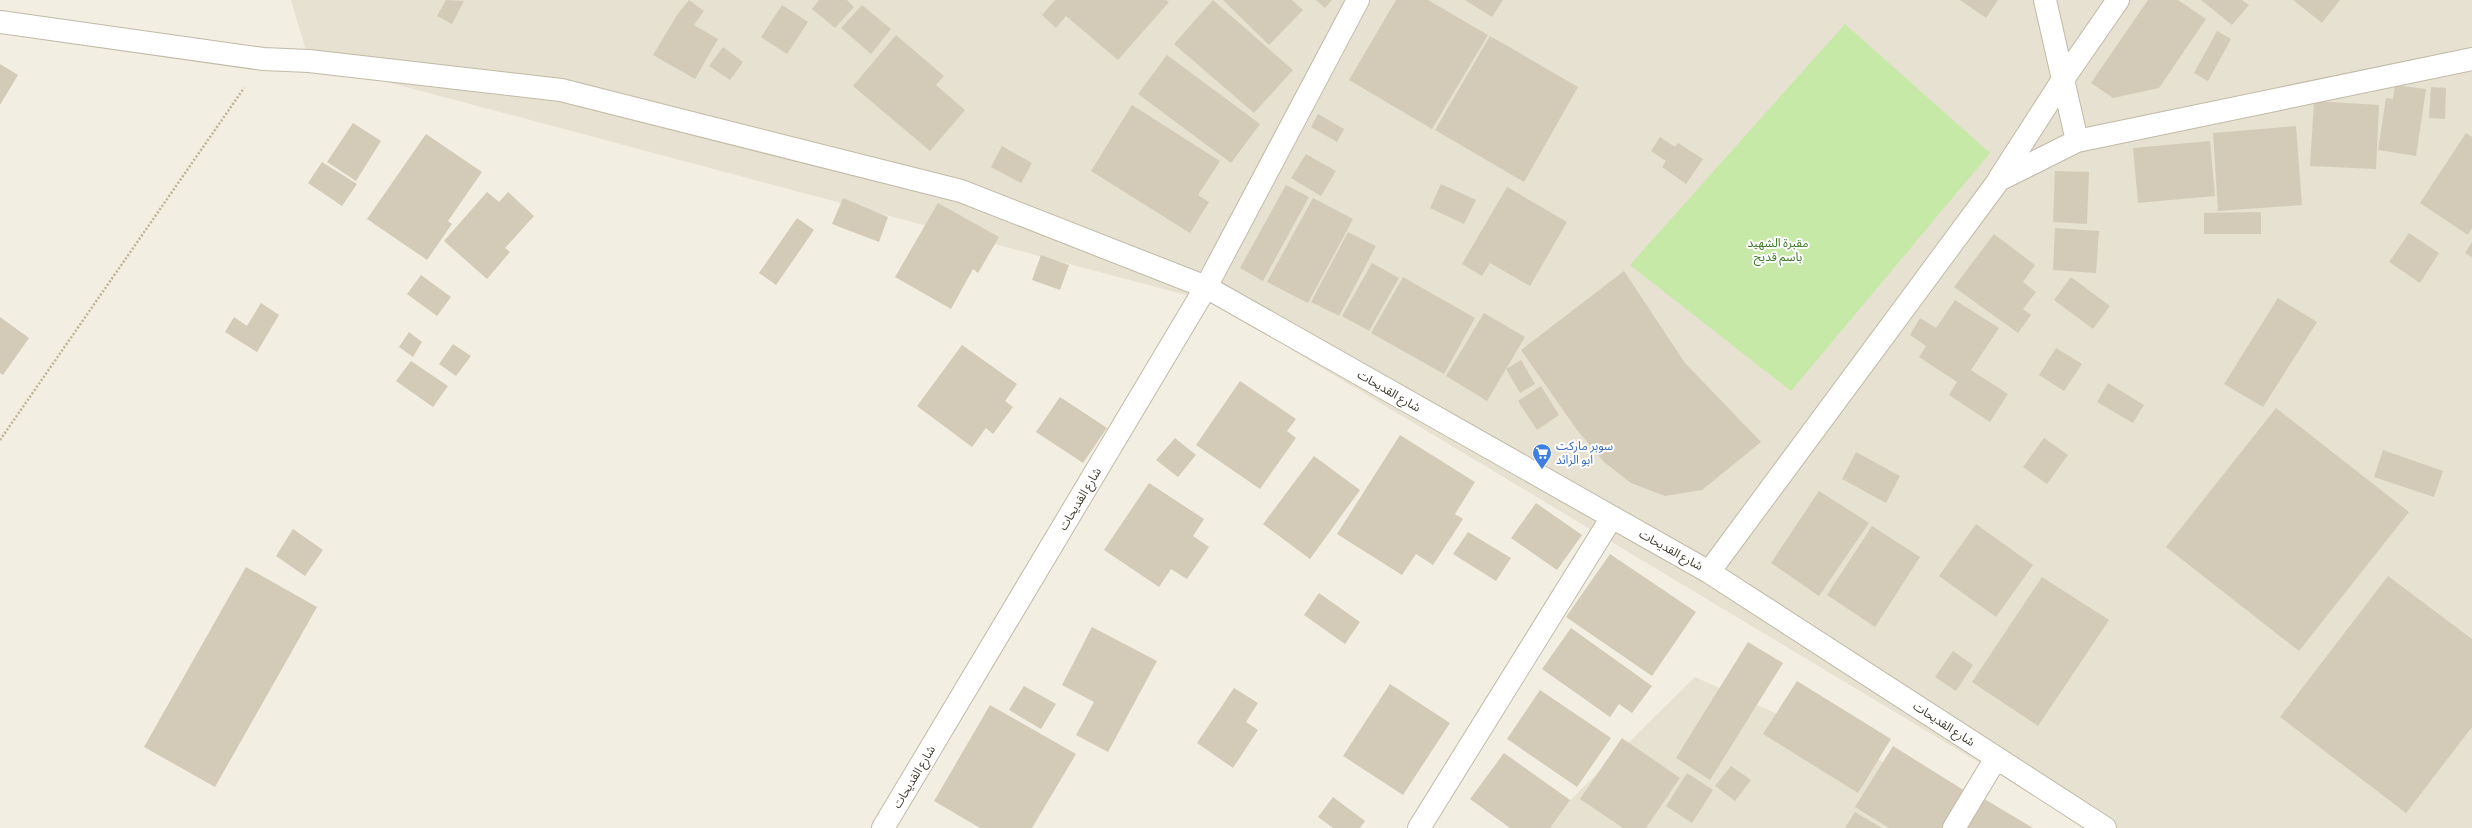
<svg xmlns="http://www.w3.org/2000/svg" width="2472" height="828" viewBox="0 0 2472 828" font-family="'Source Sans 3','Noto Sans Arabic',sans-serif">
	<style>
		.residential { fill: #e6e1d0 }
		.green { fill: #c6e9a8 }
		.building { fill: #d3cbb7 }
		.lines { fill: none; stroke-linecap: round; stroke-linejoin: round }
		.minor-casing { stroke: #c0baa7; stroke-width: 24 }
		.path { stroke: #c0b495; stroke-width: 2.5; stroke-dasharray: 2 2; stroke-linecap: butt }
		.minor { stroke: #fff; stroke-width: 22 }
		.labels { text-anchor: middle; stroke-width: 4; stroke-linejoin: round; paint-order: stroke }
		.park-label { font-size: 12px; fill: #3c7724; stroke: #fff }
		.street-label { font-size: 12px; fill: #433e32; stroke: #fff }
		.shop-label { font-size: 12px; fill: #366cbe; stroke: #fff; text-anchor: start }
	</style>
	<rect width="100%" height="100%" fill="#f2eee2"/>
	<path class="residential" d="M291,0h2181v828h-384l-876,-526 -903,-241z
		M1695,677l335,151h-488z"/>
	<path class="green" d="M1845,24l145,129 -199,238 -161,-126z"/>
	<path class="building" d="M446,0l18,1 -12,23 -15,-8z
		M689,0l15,11 -10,14 24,14 -23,40 -42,-24 24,-40z
		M819,0h28l7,7 -19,21 -23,-19z
		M1055,0h111l3,2 -51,58 -52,-44 -10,12 -14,-13z
		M1213,0l80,70 -39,43 -80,-69z
		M1223,0h69l11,10 -34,35z
		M1316,0h16l-7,8z
		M1396,0h32l60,35 -56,94 -83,-49z
		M1465,0h38l-11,17z
		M1960,0h38l-12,18z
		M2148,0h30l28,19 -47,69 -46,10 -22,-15z
		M2201,0h41l7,5 -17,20z
		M2293,0h47l-18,23z
		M782,5l26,17 -21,32 -26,-17z
		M862,5l29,24 -20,25 -30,-26z
		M2217,31l14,8 -23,42 -14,-8z
		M896,35l48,41 -8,9 29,25 -35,41 -77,-65z
		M1490,36l88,51 -54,95 -89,-52z
		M723,47l20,15 -13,18 -21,-14z
		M1167,55l93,69 -29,39 -93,-69z
		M0,64l18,11 -18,30z
		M2395,85l31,4 -10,67 -38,-6 8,-52 7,1z
		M2431,87l15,1 -1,31 -16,-1z
		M2314,101l65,4 -3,64 -66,-3z
		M1132,105l88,56 -22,34 11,7 -19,31 -99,-62z
		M1318,114l26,15 -7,13 -26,-15z
		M353,123l28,18 -25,40 -29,-19z
		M2296,126l6,79 -84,6 -5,-78z
		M2466,133l6,4v91l-4,7 -48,-32z
		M426,134l56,38 -34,49 4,3 -25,36 -60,-41z
		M1660,137l15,10 3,-4 25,16 -17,25 -24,-17 4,-6 -15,-10z
		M2210,141l5,55 -77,7 -5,-55z
		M1002,146l30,17 -11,20 -30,-16z
		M1306,154l30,17 -15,25 -30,-18z
		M322,162l35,22 -15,22 -34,-23z
		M2055,171l34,1 -2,52 -34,-2z
		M1441,184l35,16 -12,24 -34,-16z
		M1286,185l23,12 -46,84 -23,-13z
		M1507,187l60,35 -37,64 -40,-23 -8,13 -20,-12z
		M487,192l12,10 9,-10 26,24 -29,32 5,4 -23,27 -43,-38z
		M843,198l45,19 -9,25 -47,-18z
		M1313,198l40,21 -45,84 -41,-21z
		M938,203l61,34 -21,36 -5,-4 -22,40 -56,-32z
		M2261,212v22h-57v-21z
		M797,218l17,12 -38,55 -17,-12z
		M2055,228l44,3 -3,42 -43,-3z
		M1348,232l28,14 -37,70 -28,-14z
		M2409,233l30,20 -19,30 -31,-21z
		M1994,234l41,31 -12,17 13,10 -13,17 8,6 -13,18 -64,-46z
		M2472,242v15l-7,-4z
		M1041,255l28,10 -9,25 -28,-10z
		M1372,263l27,15 -30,53 -27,-15z
		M1624,271l61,92 76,79 -59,48 -37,6 -34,-13 -27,-21 -27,-32 -56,-80z
		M421,275l30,22 -14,19 -30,-22z
		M1403,277l72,41 -31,56 -73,-41z
		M2071,277l39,29 -17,23 -39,-29z
		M2278,298l39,24 -54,85 -39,-23z
		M1955,300l44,28 -28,42 37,24 -18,28 -41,-27 8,-13 -38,-25 7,-11 -16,-11 10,-17 16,10z
		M261,303l18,12 -22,37 -32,-20 9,-15 13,9z
		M1484,313l41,24 -38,64 -41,-25z
		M0,317l29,21 -26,37 -3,-2z
		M409,332l13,10 -9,15 -14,-10z
		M453,344l18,12 -15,20 -17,-12z
		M962,345l55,39 -12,17 8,6 -20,27 -7,-6 -14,19 -55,-41z
		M2056,348l26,16 -18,27 -25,-16z
		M1521,360l14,24 -15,9 -14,-24z
		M411,361l37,25 -15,21 -37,-26z
		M1240,381l56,38 -9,12 9,7 -36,51 -64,-44z
		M2108,383l36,22 -11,18 -36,-21z
		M1541,386l18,29 -22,15 -19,-29z
		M1060,397l47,31 -24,35 -47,-31z
		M2276,408l133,104 -110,139 -133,-104z
		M1400,435l75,47 -20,32 8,5 -30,46 -17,-11 -14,21 -65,-41z
		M1175,438l21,17 -18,22 -22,-17z
		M2044,438l24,17 -21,29 -24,-17z
		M2383,450l60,21 -9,26 -60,-20z
		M1856,452l44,24 -14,27 -44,-24z
		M1314,456l46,34 -50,69 -47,-35z
		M1149,483l55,36 -11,17 16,11 -22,32 -16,-10 -12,18 -55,-37z
		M1819,491l50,32 -50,73 -48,-33z
		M1536,503l46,32 -25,35 -46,-32z
		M1976,524l57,41 -37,52 -57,-41z
		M1872,526l48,31 -45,70 -48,-32z
		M293,529l30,21 -18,26 -29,-20z
		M1468,532l43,26 -15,23 -43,-27z
		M1610,554l86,58 -44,64 -86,-59z
		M246,567l71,40 -102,180 -71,-40z
		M2388,576l84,63v88l-66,86 -126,-96z
		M2042,577l67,43 -71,106 -66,-44z
		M1319,593l41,29 -15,22 -41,-29z
		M1092,627l65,34 -49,91 -32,-17 18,-33 -32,-17z
		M1571,628l81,58 -20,27 -13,-9 -9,13 -68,-48z
		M1748,642l35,21 -73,117 -34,-22z
		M1953,651l20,14 -17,26 -21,-14z
		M1797,681l94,58 -33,54 -95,-59z
		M1390,684l60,39 -47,72 -60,-39z
		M1024,686l32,18 -15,25 -32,-19z
		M1234,688l24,15 -12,19 12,8 -25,38 -36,-25z
		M1540,690l71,48 -34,49 -70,-48z
		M990,705l86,49 -44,74h-52l-46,-27z
		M1622,738l58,40 -34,50h-23l-43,-29z
		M1893,746l72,45 -23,37h-53l-34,-21z
		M1504,753l66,47 -20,28h-40l-40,-29z
		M1731,766l20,14 -16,21 -20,-15z
		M1687,773l26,17 -21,33 -26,-17z
		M1333,797l32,24 -5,7h-27l-15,-11z
		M1981,797l52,31h-71z
		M1855,812l27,16h-37z"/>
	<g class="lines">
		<defs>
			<path id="minor" d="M2045,0l32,141
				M0,22l263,37 46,2 252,29 400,101 245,96 503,285 396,256
				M1999,179l65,-101 54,-78
				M1709,572l290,-392 78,-39 395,-82
				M883,828l323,-541 152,-287
				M1419,828l193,-311
				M1954,828l42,-70"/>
		</defs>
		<use href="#minor" class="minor-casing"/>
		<path class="path" d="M0,440l244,-352"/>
		<use href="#minor" class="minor"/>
	</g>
	<defs>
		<symbol id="supermarket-pin" viewBox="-11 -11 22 30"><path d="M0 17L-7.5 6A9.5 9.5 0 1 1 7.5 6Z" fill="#3f7fe0" stroke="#fff"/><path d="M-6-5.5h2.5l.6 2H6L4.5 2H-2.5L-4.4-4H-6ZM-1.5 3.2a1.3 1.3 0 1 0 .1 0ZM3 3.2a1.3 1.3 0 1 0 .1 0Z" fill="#fff"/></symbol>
	</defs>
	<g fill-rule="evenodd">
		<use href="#supermarket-pin" x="1531" y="442" width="22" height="30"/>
	</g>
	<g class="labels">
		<g class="park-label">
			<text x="1778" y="247">مقبرة الشهيد<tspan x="1778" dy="14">باسم قديح</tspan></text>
		</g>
		<g class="street-label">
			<text transform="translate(1389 391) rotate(30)" y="4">شارع القديحات</text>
			<text transform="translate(1080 499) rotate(-59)" y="4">شارع القديحات</text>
			<text transform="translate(1671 550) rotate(29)" y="4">شارع القديحات</text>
			<text transform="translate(1944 724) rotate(33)" y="4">شارع القديحات</text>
			<text transform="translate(914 777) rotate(-59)" y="4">شارع القديحات</text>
		</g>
		<g class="shop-label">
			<text x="1556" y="450">سوبر ماركت<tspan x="1556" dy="14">ابو الرائد</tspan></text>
		</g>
	</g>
</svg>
